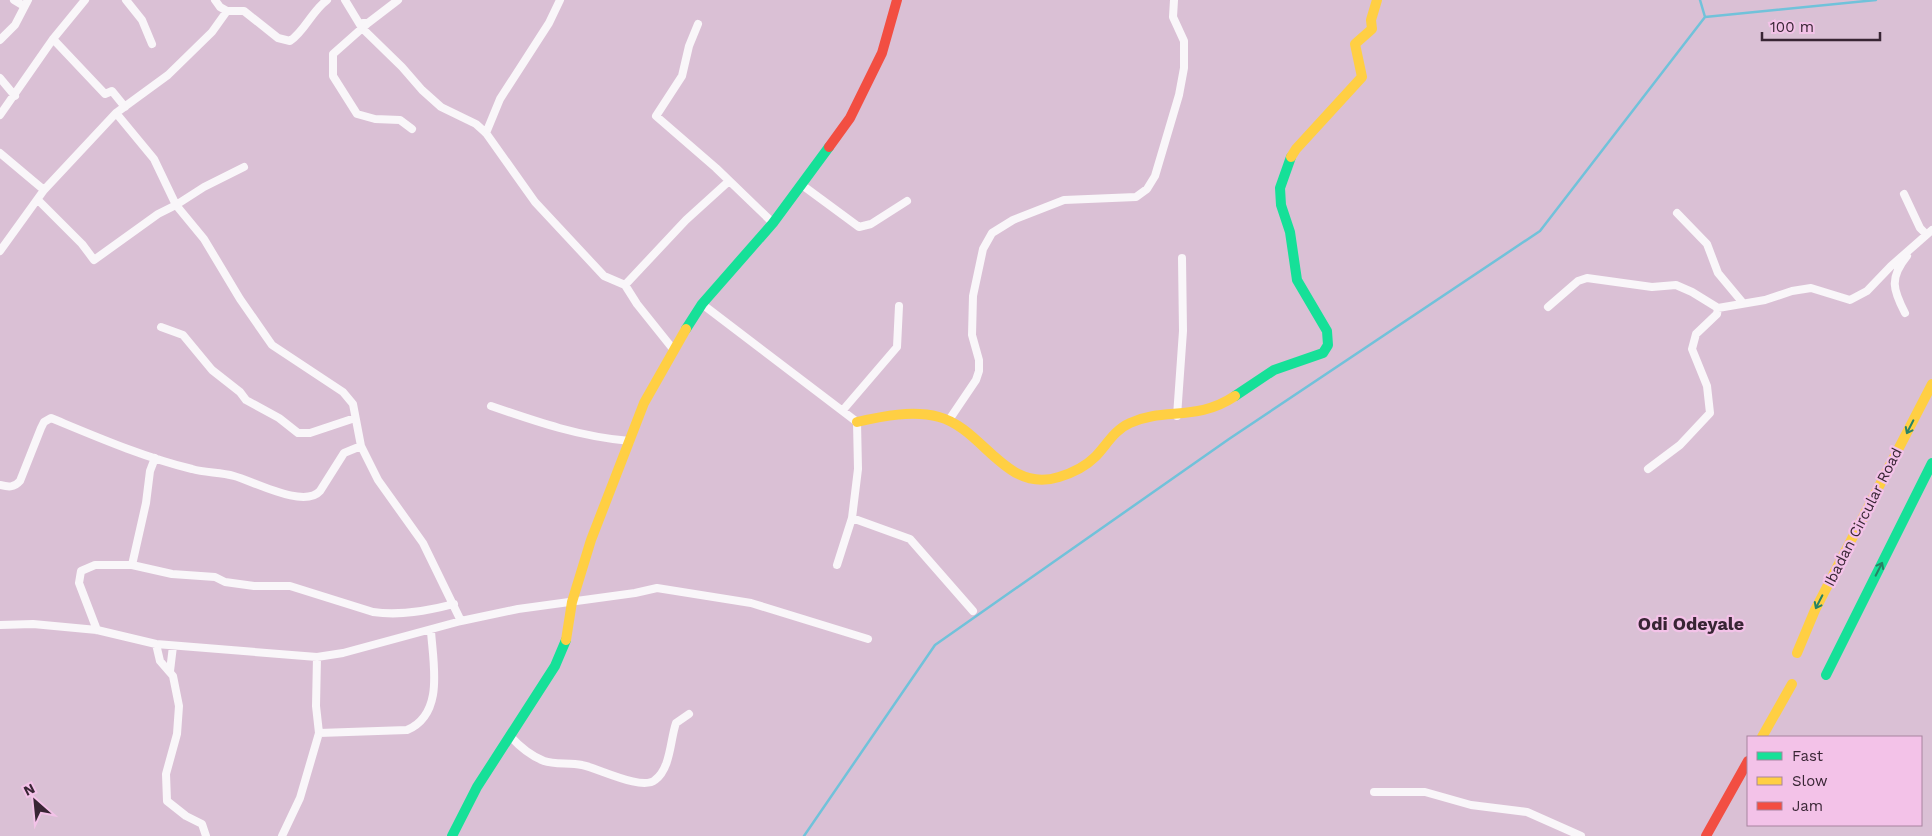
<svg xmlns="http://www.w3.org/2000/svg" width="1932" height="836" viewBox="0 0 1932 836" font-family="'Work Sans',sans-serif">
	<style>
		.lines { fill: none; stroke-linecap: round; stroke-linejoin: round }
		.stream { stroke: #71c2da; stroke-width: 2.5 }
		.street { stroke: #f9f6f9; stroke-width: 8 }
		.fast { stroke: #16e098; stroke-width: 10 }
		.slow { stroke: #ffcf43; stroke-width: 10 }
		.jam { stroke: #f24e42; stroke-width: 10 }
		.oneway { stroke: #278266 }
		.labels { text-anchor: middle; stroke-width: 4.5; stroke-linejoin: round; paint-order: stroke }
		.street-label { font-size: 15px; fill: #382534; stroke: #f3c2e8 }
		.quarter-label { font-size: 18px; font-weight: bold; fill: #382534; stroke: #f3c2e8 }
	</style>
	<rect width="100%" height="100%" fill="#dac0d5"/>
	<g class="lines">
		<path class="stream" d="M1700,0l5,17
			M804,836l131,-191 294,-206 311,-208 165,-214 171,-17"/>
		<path class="street" d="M14,0l10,6 3,-4
			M126,0l16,20 10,24
			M215,0l5,7 7,4
			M345,0l17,28 40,39 20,23 19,17 35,17 10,9 49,69 69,74 21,9 12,19 36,45
			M363,23h5l30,-23
			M368,23l-35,31v22l24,38 18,5 25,1 12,9
			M698,24l-9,22 -7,30 -26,40 60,52 57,55
			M53,39l52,55 7,-3 13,16
			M0,40l15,-15 13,-25
			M0,78l15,18
			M116,113l38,46 22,46 28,-18 40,-20
			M0,115l53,-76 32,-39
			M486,133l14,-34 49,-76 11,-23
			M0,153l44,37
			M802,185l57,42 12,-3 36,-23
			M1904,194l16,34 6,6
			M38,200l44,44 12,16 64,-46 18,-9 28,34 36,60 32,46 71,47 10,12 8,42 17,34 45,63 38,78
			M1677,213l30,31 11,29 25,30
			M0,251l44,-61 72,-77 52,-38 44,-43 15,-21h17l34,27 12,3c15,-10 21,-29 37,-41
			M625,285l61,-65 43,-39
			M702,304l155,118 1,47 -6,49 -15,47
			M1548,307l30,-26 9,-3 65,9 24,-2 16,7 26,16 47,-8 27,-9 19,-3 39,12 17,-9 24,-25 41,-36
			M1905,313c-12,-23 -16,-35 2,-57
			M161,327l22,8 29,35 28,22 6,8 33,18 19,15h12l45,-15
			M491,406c46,16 90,31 139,35
			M843,410l54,-63 2,-41
			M1177,416l6,-85 -1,-73
			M949,420l27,-40 3,-9v-11l-7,-25 1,-39 10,-47 9,-16 21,-13 51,-20 72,-3 11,-8 8,-13 24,-81 5,-27v-27l-11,-24 1,-17
			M1648,469l32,-24 30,-32 -3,-27 -15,-37 4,-15 21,-20 1,-6
			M0,485c8,2 14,3 20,-4l21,-53 3,-6 7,-4c46,19 92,39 141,51 13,4 28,3 42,7 19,5 70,33 86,15l24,-38 17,-7
			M852,518l58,21 63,72
			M132,565l14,-62 4,-32 5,-13
			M0,625l33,-1 64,6 59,14 161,13 26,-4 118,-32 57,-12 117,-16 22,-5 94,15 117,36
			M97,630l-18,-47 2,-12 14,-6h37l40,9 43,3 10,5 29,4h36l83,26c27,4 54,-1 81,-8
			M156,644l4,17 13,15 6,30 -2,28 -11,40 1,27 19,15 16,8 4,12
			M170,671l3,-25
			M319,733l88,-3c38,-16 26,-67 24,-99
			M510,736c9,10 21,20 34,25 11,4 26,1 38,4 16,3 60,26 73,15 16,-12 15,-40 21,-57l13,-9
			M1374,792h51l46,13 56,7 54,24
			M282,836l18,-38 19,-65 -3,-27 1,-49"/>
		<path class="fast" d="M686,329l16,-25 71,-81 56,-76
			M1235,396l39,-26 49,-17 5,-8 -1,-14 -30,-51 -7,-48 -9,-27 -1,-17 11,-31
			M1826,675l106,-212
			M452,836l25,-49 78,-121 11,-26"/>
		<path class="slow" d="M1291,157l5,-8 66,-72 -7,-33 17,-15 -1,-9 6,-20
			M857,422c26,-6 56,-12 82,-5 45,12 66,77 120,60 13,-4 26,-10 36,-20 11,-11 19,-27 35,-34 35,-16 66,-1 105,-27
			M566,640l6,-38 19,-62 53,-137 42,-74
			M1797,653l18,-43 117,-226
			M1762,737l30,-53"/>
		<path class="jam" d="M829,147l21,-29 32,-65 15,-53
			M1706,836l42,-75"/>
	</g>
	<defs><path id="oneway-shaft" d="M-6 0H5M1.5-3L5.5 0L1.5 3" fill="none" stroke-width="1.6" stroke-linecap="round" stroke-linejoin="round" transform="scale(1.25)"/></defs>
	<g class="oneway">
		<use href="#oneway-shaft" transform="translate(1910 427) rotate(117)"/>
		<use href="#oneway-shaft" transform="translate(1879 569) rotate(-63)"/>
		<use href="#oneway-shaft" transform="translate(1819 602) rotate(117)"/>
	</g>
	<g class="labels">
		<g class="street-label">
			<text transform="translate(1863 517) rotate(-63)" y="5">Ibadan Circular Road</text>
		</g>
		<g class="quarter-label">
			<text x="1691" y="630">Odi Odeyale</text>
		</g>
	</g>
	<rect x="1747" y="736" width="175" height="90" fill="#f3c2e8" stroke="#a883a0"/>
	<rect x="1757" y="752" width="25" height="8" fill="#16e098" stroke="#a883a0"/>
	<text x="1792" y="761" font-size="15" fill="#382534">Fast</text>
	<rect x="1757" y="777" width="25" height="8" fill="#ffcf43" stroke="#a883a0"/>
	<text x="1792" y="786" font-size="15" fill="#382534">Slow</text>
	<rect x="1757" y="802" width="25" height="8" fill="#f24e42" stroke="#a883a0"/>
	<text x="1792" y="811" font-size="15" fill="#382534">Jam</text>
	<g transform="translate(35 801) rotate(333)" stroke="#f3c2e8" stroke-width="4" paint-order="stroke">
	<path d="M0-4L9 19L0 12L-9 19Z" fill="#382534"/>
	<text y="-8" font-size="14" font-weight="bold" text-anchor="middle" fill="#382534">N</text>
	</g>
	<path d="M1762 32v8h118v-8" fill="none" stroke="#382534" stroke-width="2.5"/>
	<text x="1770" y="32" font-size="15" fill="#382534" stroke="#f3c2e8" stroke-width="4" paint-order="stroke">100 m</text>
</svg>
